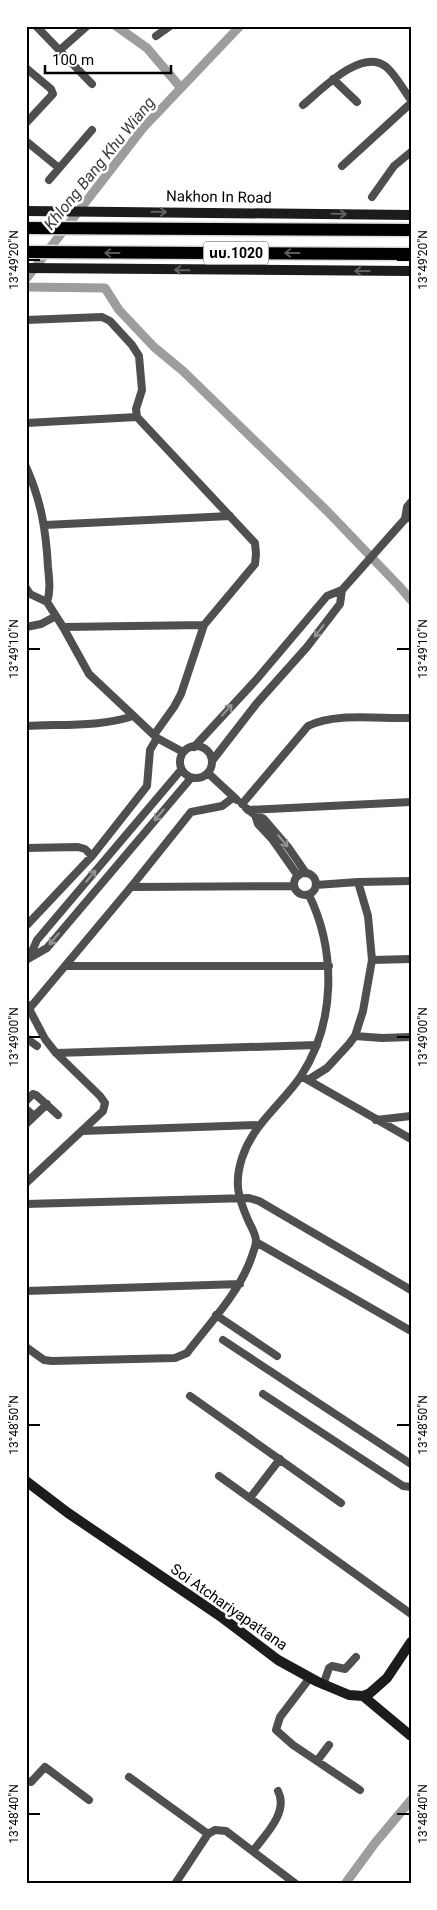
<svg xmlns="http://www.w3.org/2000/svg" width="437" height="1910" viewBox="0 0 437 1910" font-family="Roboto,'Noto Sans Thai',sans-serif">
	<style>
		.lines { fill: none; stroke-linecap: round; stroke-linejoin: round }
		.canal { stroke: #9d9d9d; stroke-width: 9 }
		.primary-casing { stroke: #dbdbdb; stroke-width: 15 }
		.street { stroke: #4f4f4f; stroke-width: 8 }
		.secondary { stroke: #1c1c1c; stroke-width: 10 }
		.primary { stroke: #000; stroke-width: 12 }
		.oneway { stroke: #606060 }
		.oneway2 { stroke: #595959 }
		.oneway3 { stroke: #959595 }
		.ticks { fill: none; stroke: #000; stroke-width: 2 }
		.labels { text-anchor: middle; stroke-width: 5; stroke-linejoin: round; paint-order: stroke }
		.shield { fill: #fff; stroke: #4c4c4c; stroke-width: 1 }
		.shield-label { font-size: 14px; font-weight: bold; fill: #000 }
		.street-label { font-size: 15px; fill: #000; stroke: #fff }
		.water-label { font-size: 16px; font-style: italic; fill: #3e3e3e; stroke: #fff }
		.neatline { fill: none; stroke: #000; stroke-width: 2 }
		.ticks-label { font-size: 12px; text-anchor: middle; fill: #000 }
	</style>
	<rect width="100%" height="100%" fill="#fff"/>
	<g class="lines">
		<path class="canal" d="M116,26l31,22 34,40
			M26,279l117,-151 97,-102
			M26,287l79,1 14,22 35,37 29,24 144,140 72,75 12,14
			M345,1884l30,-41 36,-43"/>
		<defs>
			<path id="primary" d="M26,228l385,2
				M26,252l385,2"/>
		</defs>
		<use href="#primary" class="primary-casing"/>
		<path class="street" d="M36,26l56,58
			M156,36l14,-10
			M60,50l27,-24
			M26,68l25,21 2,5 -27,29
			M333,79l24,23
			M303,105c17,-14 58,-57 82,-39 9,6 19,25 26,34
			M26,141l33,27
			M342,166l69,-63
			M49,180l43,-50
			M372,197l22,-31 17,-14
			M26,320l76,-3 8,4 22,24 7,11 3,34 -6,19 1,8 118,126 1,11 -1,10 -51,61 -23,69 -7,13 -20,28
			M26,423l111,-6
			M26,467c15,33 20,63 22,100 1,12 3,23 -1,35l16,25 26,47 68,64 26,14
			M405,519l2,-12 4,-5
			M45,525l185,-9
			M26,588l4,6 17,8
			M26,627l15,-3 15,-8
			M63,627l141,-2
			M26,726c35,-2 75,1 107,-10
			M180 762a16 16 0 1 1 32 0a16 16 0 1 1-32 0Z
			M194,747l62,-67 71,-84 15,-6 63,-71 6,-2
			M212,761l45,-58 50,-56 33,-43 2,-14
			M208,773l29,27
			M242,804l66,-78c27,-14 72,-7 103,-8
			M246,808l9,7 9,4 24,28 18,26
			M248,810l163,-8
			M255,815l3,9 14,15 26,37
			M26,848l52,-1 7,2 7,7
			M294 884a11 11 0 1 1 22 0a11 11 0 1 1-22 0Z
			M358,882l53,-1
			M131,887l163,-1
			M26,926l66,-70 55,-70 3,-36 7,-12
			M30,956l7,-16 144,-170
			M26,960l21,-12 144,-170
			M372,960l39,-1
			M65,966h264
			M26,1003l19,36 11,14 44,43 5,7 -2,8 -77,72
			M29,1009l102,-122 60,-75 31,-6 12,-9
			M355,1036l27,2 29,-1
			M26,1038l11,8
			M56,1053l261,-8
			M301,1076l7,4 19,-12 22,-24 6,-8 8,-25 9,-51 -4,-44 -10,-34 -42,3
			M308,1080l103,59
			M26,1101l7,-7 3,1 22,20
			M26,1109l8,7
			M376,1120l35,-4
			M26,1124l21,-20
			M82,1131l177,-6
			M26,1204l223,-6 10,3 152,89
			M256,1242l155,89
			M26,1291l214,-7
			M216,1315l61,41
			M223,1340l188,124
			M26,1347l18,13 8,1 123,-3 12,-5c23,-30 53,-61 65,-97 1,-4 4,-10 4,-15 0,-7 -5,-14 -8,-21 -10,-23 -14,-37 -6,-62 11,-34 40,-54 59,-82 35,-54 35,-125 8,-181
			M263,1394l140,92 8,1
			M190,1396l151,107
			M219,1476l192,138
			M250,1498l30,-39
			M309,1679l-29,38 -4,13 17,15 67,45
			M323,1685l6,-17 3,-2 13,3 11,-12
			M317,1761l12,-16
			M129,1777l79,57
			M26,1781l5,1 14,-15 44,33
			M253,1851c12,-16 36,-39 25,-60
			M175,1884l33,-50 7,-4 11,1 70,53"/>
		<path class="secondary" d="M26,211l385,4
			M26,268l385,3
			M26,1481l42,32 152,103 58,44 40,22 31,13 14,1 7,-3 17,-15 24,-36
			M363,1696l48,40"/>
		<use href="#primary" class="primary"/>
	</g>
	<defs><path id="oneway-shaft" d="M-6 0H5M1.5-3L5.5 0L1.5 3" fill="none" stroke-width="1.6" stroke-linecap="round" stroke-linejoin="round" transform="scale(1.25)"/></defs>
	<g class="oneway">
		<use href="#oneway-shaft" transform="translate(159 212) rotate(1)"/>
		<use href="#oneway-shaft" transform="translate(339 214) rotate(1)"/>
		<use href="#oneway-shaft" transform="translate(182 270) rotate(-179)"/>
		<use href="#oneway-shaft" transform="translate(362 271) rotate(-180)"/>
	</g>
	<g class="oneway2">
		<use href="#oneway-shaft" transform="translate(112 253) rotate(-180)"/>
		<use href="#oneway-shaft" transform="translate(292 253) rotate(-180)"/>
	</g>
	<g class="oneway3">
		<use href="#oneway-shaft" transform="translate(319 631) rotate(128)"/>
		<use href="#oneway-shaft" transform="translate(227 710) rotate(-48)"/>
		<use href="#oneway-shaft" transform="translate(159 815) rotate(130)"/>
		<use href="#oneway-shaft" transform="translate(283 841) rotate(50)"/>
		<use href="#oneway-shaft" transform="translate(91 876) rotate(-50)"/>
		<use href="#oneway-shaft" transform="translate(54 939) rotate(130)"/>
	</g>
	<path class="ticks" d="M28,260h12M397,260h13M28,649h12M397,649h13M28,1037h12M397,1037h13M28,1425h12M397,1425h13M28,1814h12M397,1814h13"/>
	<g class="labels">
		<rect class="shield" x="203.5" y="241.5" width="65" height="23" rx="4"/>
		<g class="shield-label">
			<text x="236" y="258">นบ.1020</text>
		</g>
		<g class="street-label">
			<text transform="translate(219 197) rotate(1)" y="5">Nakhon In Road</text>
			<text transform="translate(229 1607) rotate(35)" y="5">Soi Atchariyapattana</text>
		</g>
		<g class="water-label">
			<text transform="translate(99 163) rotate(-51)" y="6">Khlong Bang Khu Wiang</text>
		</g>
	</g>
	<rect width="437" height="1910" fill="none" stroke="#ffffff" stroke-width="55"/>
	<path d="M45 65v8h126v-8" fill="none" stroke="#000000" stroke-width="2.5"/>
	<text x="52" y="65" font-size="15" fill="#000000" stroke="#ffffff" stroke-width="4" paint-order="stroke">100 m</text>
	<rect x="28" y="28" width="382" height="1854" class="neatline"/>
	<g class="ticks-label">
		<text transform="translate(14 260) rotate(-90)" y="4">13°49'20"N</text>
		<text transform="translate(423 260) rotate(-90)" y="4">13°49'20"N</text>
		<text transform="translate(14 649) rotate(-90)" y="4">13°49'10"N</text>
		<text transform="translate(423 649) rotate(-90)" y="4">13°49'10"N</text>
		<text transform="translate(14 1037) rotate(-90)" y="4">13°49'00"N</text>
		<text transform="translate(423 1037) rotate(-90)" y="4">13°49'00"N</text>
		<text transform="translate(14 1425) rotate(-90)" y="4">13°48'50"N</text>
		<text transform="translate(423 1425) rotate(-90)" y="4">13°48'50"N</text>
		<text transform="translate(14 1814) rotate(-90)" y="4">13°48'40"N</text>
		<text transform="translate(423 1814) rotate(-90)" y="4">13°48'40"N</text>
	</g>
</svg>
